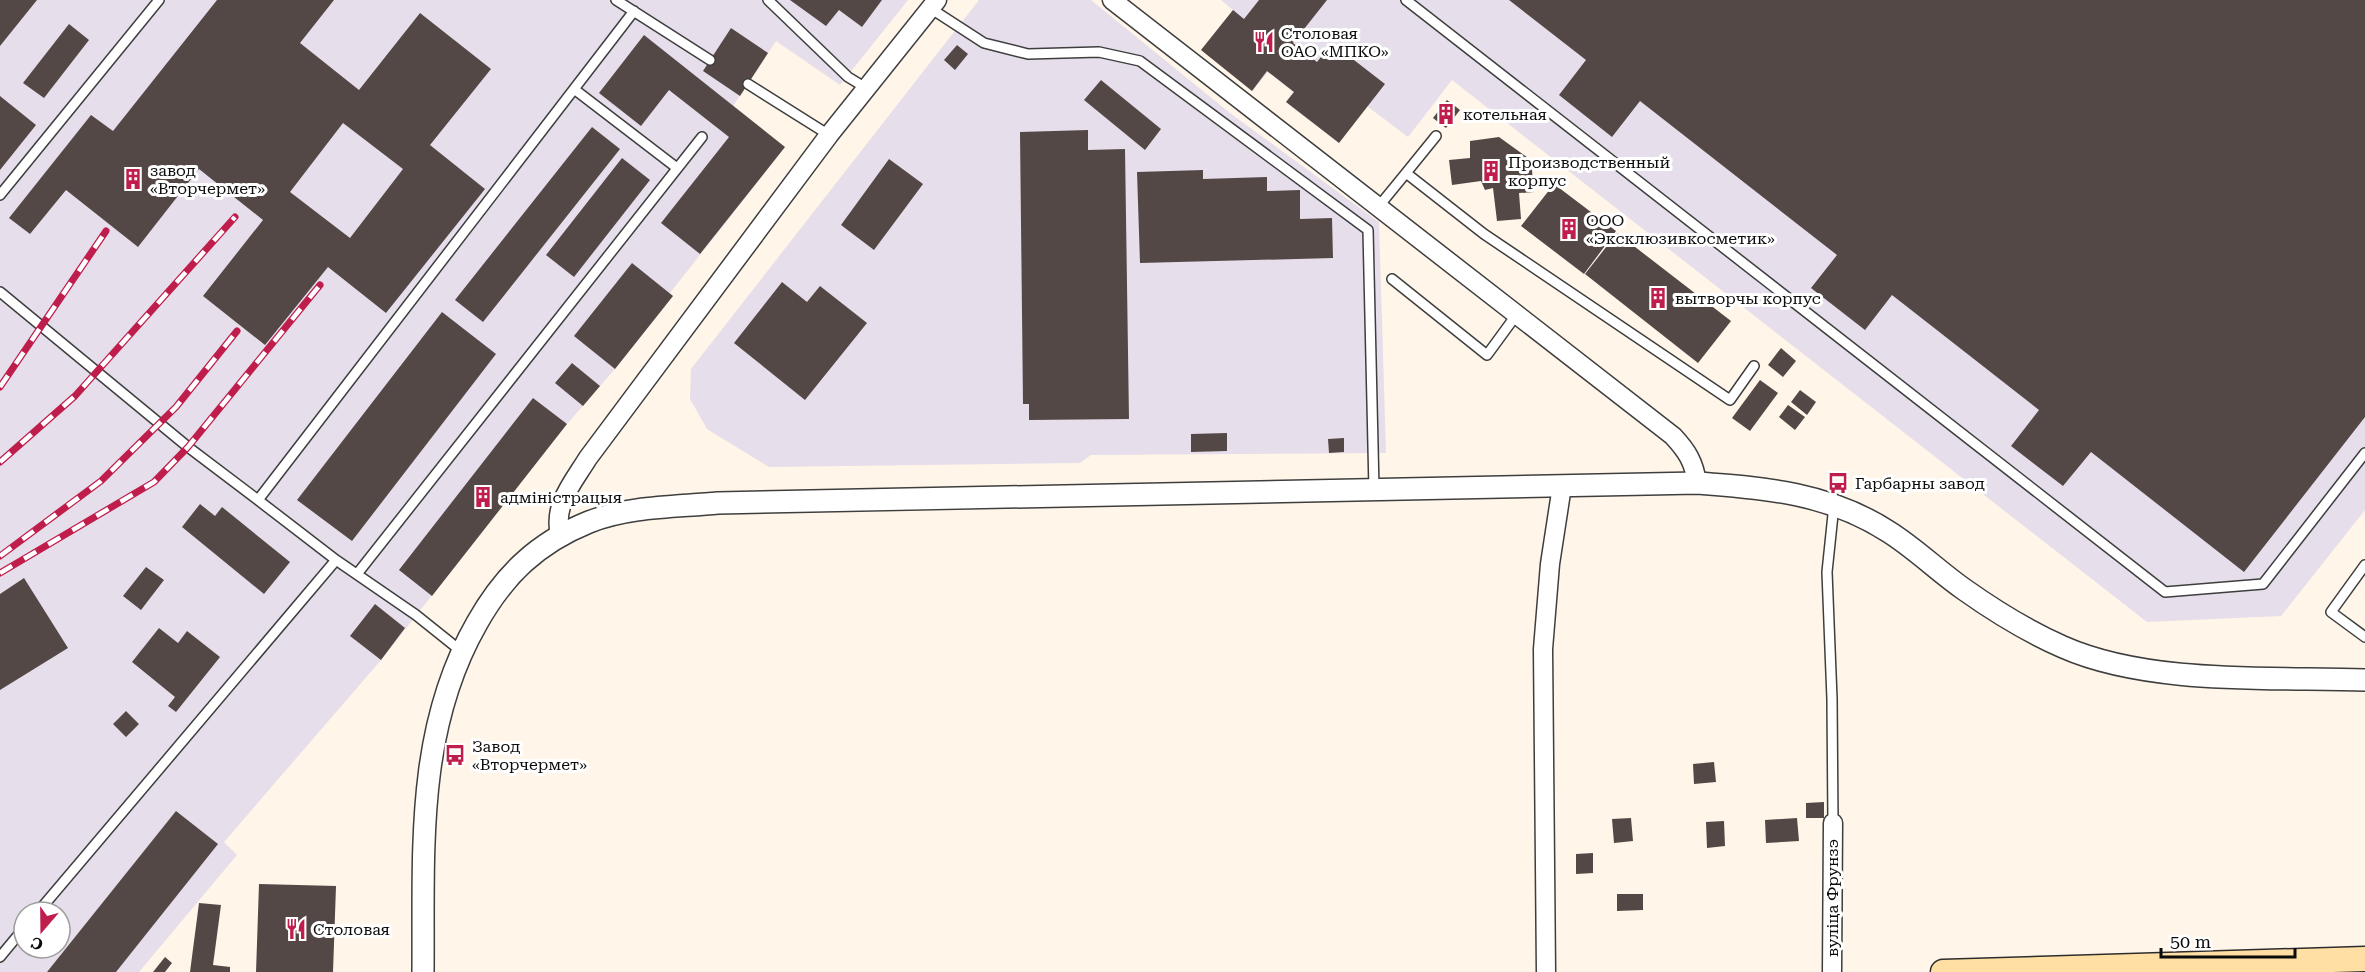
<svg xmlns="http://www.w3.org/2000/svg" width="2365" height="972" viewBox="0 0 2365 972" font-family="'Roboto Serif',serif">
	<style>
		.industrial { fill: #e6deea; fill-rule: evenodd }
		.building { fill: #544847; fill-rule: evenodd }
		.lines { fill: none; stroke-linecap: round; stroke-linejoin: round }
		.service-casing { stroke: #3e3e3e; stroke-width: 12 }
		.minor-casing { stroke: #3e3e3e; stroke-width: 21 }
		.tertiary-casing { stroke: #3e3e3e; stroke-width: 24 }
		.secondary-casing { stroke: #2d2d2d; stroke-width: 27 }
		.service { stroke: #fff; stroke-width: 9 }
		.minor { stroke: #fff; stroke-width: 18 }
		.tertiary { stroke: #fff; stroke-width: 21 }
		.secondary { stroke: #ffdfa3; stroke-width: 24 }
		.rail-casing { stroke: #bf1e4d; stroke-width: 7 }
		.rail { stroke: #fff; stroke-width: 4.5; stroke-dasharray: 14; stroke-linecap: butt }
		.labels { text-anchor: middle; stroke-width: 6; stroke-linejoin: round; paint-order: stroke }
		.poi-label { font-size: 16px; fill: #0b0b0b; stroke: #fff; text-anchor: start }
		.street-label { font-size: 16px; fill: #0b0b0b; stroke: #fff }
	</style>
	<rect width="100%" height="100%" fill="#fff5e8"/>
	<path class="industrial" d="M0,0h908l-68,85 -64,-44 -43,65 52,41 -115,146 3,3 -58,73 -48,55 -186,236 -157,182 13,13 -98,117h-139zM24,912h36v36h-36z
		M979,0h112l139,113 149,109 7,231 -295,2 -11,8 -311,4 -62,-38 -17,-30 1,-30z
		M1221,0h1144v510l-84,106 -134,6 -695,-542 -44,57 -41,-31 -28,37 -53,-41 7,-10 -25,-20 -16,19 -51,-41 32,-40z"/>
	<path class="building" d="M0,0h37l-37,46z
		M217,0h117l-34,43 59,47 61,-77 71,56 -61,76 55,44 -99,124 -58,-46 -63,78 -62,-49 60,-76 -64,-51 -61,78 -72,-57 -36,44 -21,-16 82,-103 22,16zM343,123l60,46 -53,69 -60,-46z
		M790,0h92l-20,27 -23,-17 -13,16z
		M1259,0h68l-34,43 24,19 15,-19 53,41 -46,59 -53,-41 8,-10 -27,-21 -15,20 -51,-41 32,-40 11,9z
		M1509,0h856v417l-121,155 -153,-120 -28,34 -52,-40 28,-36 -147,-115 -27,35 -54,-42 26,-33 -197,-154 -28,36 -53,-42 27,-35z
		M69,24l20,16 -45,58 -21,-15z
		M731,28l37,25 -28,43 -37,-25z
		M644,35l141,112 -85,107 -39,-31 68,-86 -60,-47 -28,36 -42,-33z
		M957,45l11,9 -13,16 -11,-10z
		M1101,80l60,49 -16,21 -61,-50z
		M0,96l36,29 -36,45z
		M1447,100l13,10 -14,18 -13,-10z
		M592,127l28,22 -137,173 -28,-22z
		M1088,130v20l37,-1 4,270 -100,1v-16h-6l-3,-272z
		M1499,137l32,23 3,32 -15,1 2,26 -24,2 -4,-33 -8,2 -4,-9 -29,4 -3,-25 21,-2v-17z
		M622,158l28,22 -76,97 -28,-22z
		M889,159l34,25 -49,66 -33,-25z
		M1203,170v9l64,-2v14l33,-1v29l32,-1 1,40 -193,5 -3,-91z
		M1554,184l62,47 -32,43 -63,-48z
		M1617,233l114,88 -33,42 -113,-89z
		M632,263l41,33 -58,73 -41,-33z
		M782,282l25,20 13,-16 47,37 -62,77 -71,-57z
		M442,312l54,42 -144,187 -55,-41z
		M1781,348l15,13 -13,16 -15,-12z
		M572,363l28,23 -17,20 -28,-23z
		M1760,380l18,13 -28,38 -18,-13z
		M1800,390l16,12 -9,13 -16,-13z
		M533,398l34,26 -135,172 -33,-26z
		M1788,405l17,12 -10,13 -16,-13z
		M1227,433v18l-36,1v-18z
		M1344,438v14l-15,1 -1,-14z
		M200,504l15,12 7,-9 68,55 -26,32 -82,-67z
		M146,567l18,13 -23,30 -18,-14z
		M24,578l44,70 -68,42v-96z
		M375,604l30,24 -24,32 -31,-24z
		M159,628l19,15 9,-12 33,26 -44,55 -8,-6 7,-9 -43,-35z
		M126,711l13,13 -13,13 -13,-13z
		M1714,762l2,20 -22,2 -1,-20z
		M1824,802v16h-18v-15z
		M176,811l42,33 -102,128h-69z
		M1631,818l2,23 -19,2 -2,-24z
		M1797,818l2,23 -33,2 -1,-23z
		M1724,821l1,25 -18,2 -1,-26z
		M1593,853v20l-17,1v-20z
		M259,884l77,2 -3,86h-77z
		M1617,894h26v16l-26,1z
		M199,903l22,2 -8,60 17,2v5h-40z
		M165,957l7,6 -7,9h-12z"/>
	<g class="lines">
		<defs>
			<path id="service" d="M616,0l94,60
				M768,0l80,77 18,11
				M1406,0l759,592 98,-8 102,-131
				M930,8l54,35 44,11 71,-2 41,9 228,169 6,259
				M748,84l81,51
				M574,89l103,79
				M1406,173l30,-37
				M0,195l159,-195
				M1379,206l27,-33 78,61 246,166 24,-34
				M1392,279l95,76 30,-41
				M0,292l188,155 70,53
				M336,560l80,55 45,36
				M2365,565l-34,47 34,25
				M357,574l345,-437
				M1833,823l-1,-124 -5,-127 7,-67
				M38,912l298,-352 -78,-60 376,-489
				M0,957l24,-29"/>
			<path id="minor" d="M1112,0l561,436c14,15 21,26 24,47
				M560,536c-7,-32 12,-52 28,-78l241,-323 108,-135
				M1546,972l-3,-323 7,-85 12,-78
				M1832,972l1,-149"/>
			<path id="tertiary" d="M423,972c1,-120 -8,-241 54,-349 27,-48 60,-80 112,-101 40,-16 87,-15 129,-19l979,-20c69,5 132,10 192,49 27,17 50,40 76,58 31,22 64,42 98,57 86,38 209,30 302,33"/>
			<path id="secondary" d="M1943,972l422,-13"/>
		</defs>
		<use href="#service" class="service-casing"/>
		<use href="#minor" class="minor-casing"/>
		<use href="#tertiary" class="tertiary-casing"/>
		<use href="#secondary" class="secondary-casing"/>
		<use href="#service" class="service"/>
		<use href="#minor" class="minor"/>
		<use href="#tertiary" class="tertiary"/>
		<use href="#secondary" class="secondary"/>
		<defs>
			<path id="rail" d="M0,387l106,-156
				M0,462l75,-66 160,-179
				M0,556l101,-75 75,-74 61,-76
				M0,573l154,-91 34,-35 132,-162"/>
		</defs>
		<use href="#rail" class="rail-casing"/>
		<use href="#rail" class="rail"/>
	</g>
	<defs>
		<symbol id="restaurant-bare" viewBox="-9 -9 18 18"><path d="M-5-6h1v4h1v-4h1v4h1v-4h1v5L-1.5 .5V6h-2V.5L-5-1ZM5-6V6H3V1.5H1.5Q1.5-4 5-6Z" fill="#bf1e4d" stroke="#fff" stroke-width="2.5" paint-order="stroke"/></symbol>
		<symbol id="building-bare" viewBox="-9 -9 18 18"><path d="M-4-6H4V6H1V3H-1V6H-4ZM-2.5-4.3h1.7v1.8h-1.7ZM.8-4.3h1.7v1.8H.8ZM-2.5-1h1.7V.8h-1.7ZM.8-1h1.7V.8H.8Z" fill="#bf1e4d" stroke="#fff" stroke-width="2.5" paint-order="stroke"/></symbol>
		<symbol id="bus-bare" viewBox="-9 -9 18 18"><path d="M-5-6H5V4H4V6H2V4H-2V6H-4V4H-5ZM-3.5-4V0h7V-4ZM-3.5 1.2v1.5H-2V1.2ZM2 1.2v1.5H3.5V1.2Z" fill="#bf1e4d" stroke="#fff" stroke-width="2.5" paint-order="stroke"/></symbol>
	</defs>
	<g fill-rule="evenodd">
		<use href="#restaurant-bare" x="1249" y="27" width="30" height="30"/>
		<use href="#building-bare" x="1431" y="99" width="30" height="30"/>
		<use href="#building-bare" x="1476" y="156" width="30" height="30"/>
		<use href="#building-bare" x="118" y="164" width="30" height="30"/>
		<use href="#building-bare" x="1554" y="214" width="30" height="30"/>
		<use href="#building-bare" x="1643" y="283" width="30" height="30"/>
		<use href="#bus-bare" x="1823" y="468" width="30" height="30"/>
		<use href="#building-bare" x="468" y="482" width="30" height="30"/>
		<use href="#bus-bare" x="440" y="740" width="30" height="30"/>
		<use href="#restaurant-bare" x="281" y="914" width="30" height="30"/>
	</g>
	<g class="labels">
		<g class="poi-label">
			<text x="1281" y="39">Столовая<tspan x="1281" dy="18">ОАО «МПКО»</tspan></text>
			<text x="1463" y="120">котельная</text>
			<text x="1508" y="168">Производственный<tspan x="1508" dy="18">корпус</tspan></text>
			<text x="150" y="176">завод<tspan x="150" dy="18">«Вторчермет»</tspan></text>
			<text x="1586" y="226">ООО<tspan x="1586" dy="18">«Эксклюзивкосметик»</tspan></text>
			<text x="1675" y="304">вытворчы корпус</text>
			<text x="1855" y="489">Гарбарны завод</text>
			<text x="500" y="503">адміністрацыя</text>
			<text x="472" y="752">Завод<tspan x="472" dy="18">«Вторчермет»</tspan></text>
			<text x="313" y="935">Столовая</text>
		</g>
		<g class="street-label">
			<text transform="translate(1832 898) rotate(-90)" y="6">вуліца Фрунзэ</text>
		</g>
	</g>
	<g transform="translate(42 930) rotate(200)"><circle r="28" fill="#ffffff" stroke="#9d9d9d" stroke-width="1.5"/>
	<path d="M0-4.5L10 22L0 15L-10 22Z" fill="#bf1e4d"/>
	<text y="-9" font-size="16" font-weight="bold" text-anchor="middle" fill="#0b0b0b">С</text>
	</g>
	<path d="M2161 948v9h134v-9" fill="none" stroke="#0b0b0b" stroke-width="3"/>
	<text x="2170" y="948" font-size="18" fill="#0b0b0b" stroke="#ffffff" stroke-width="4.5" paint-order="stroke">50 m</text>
</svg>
